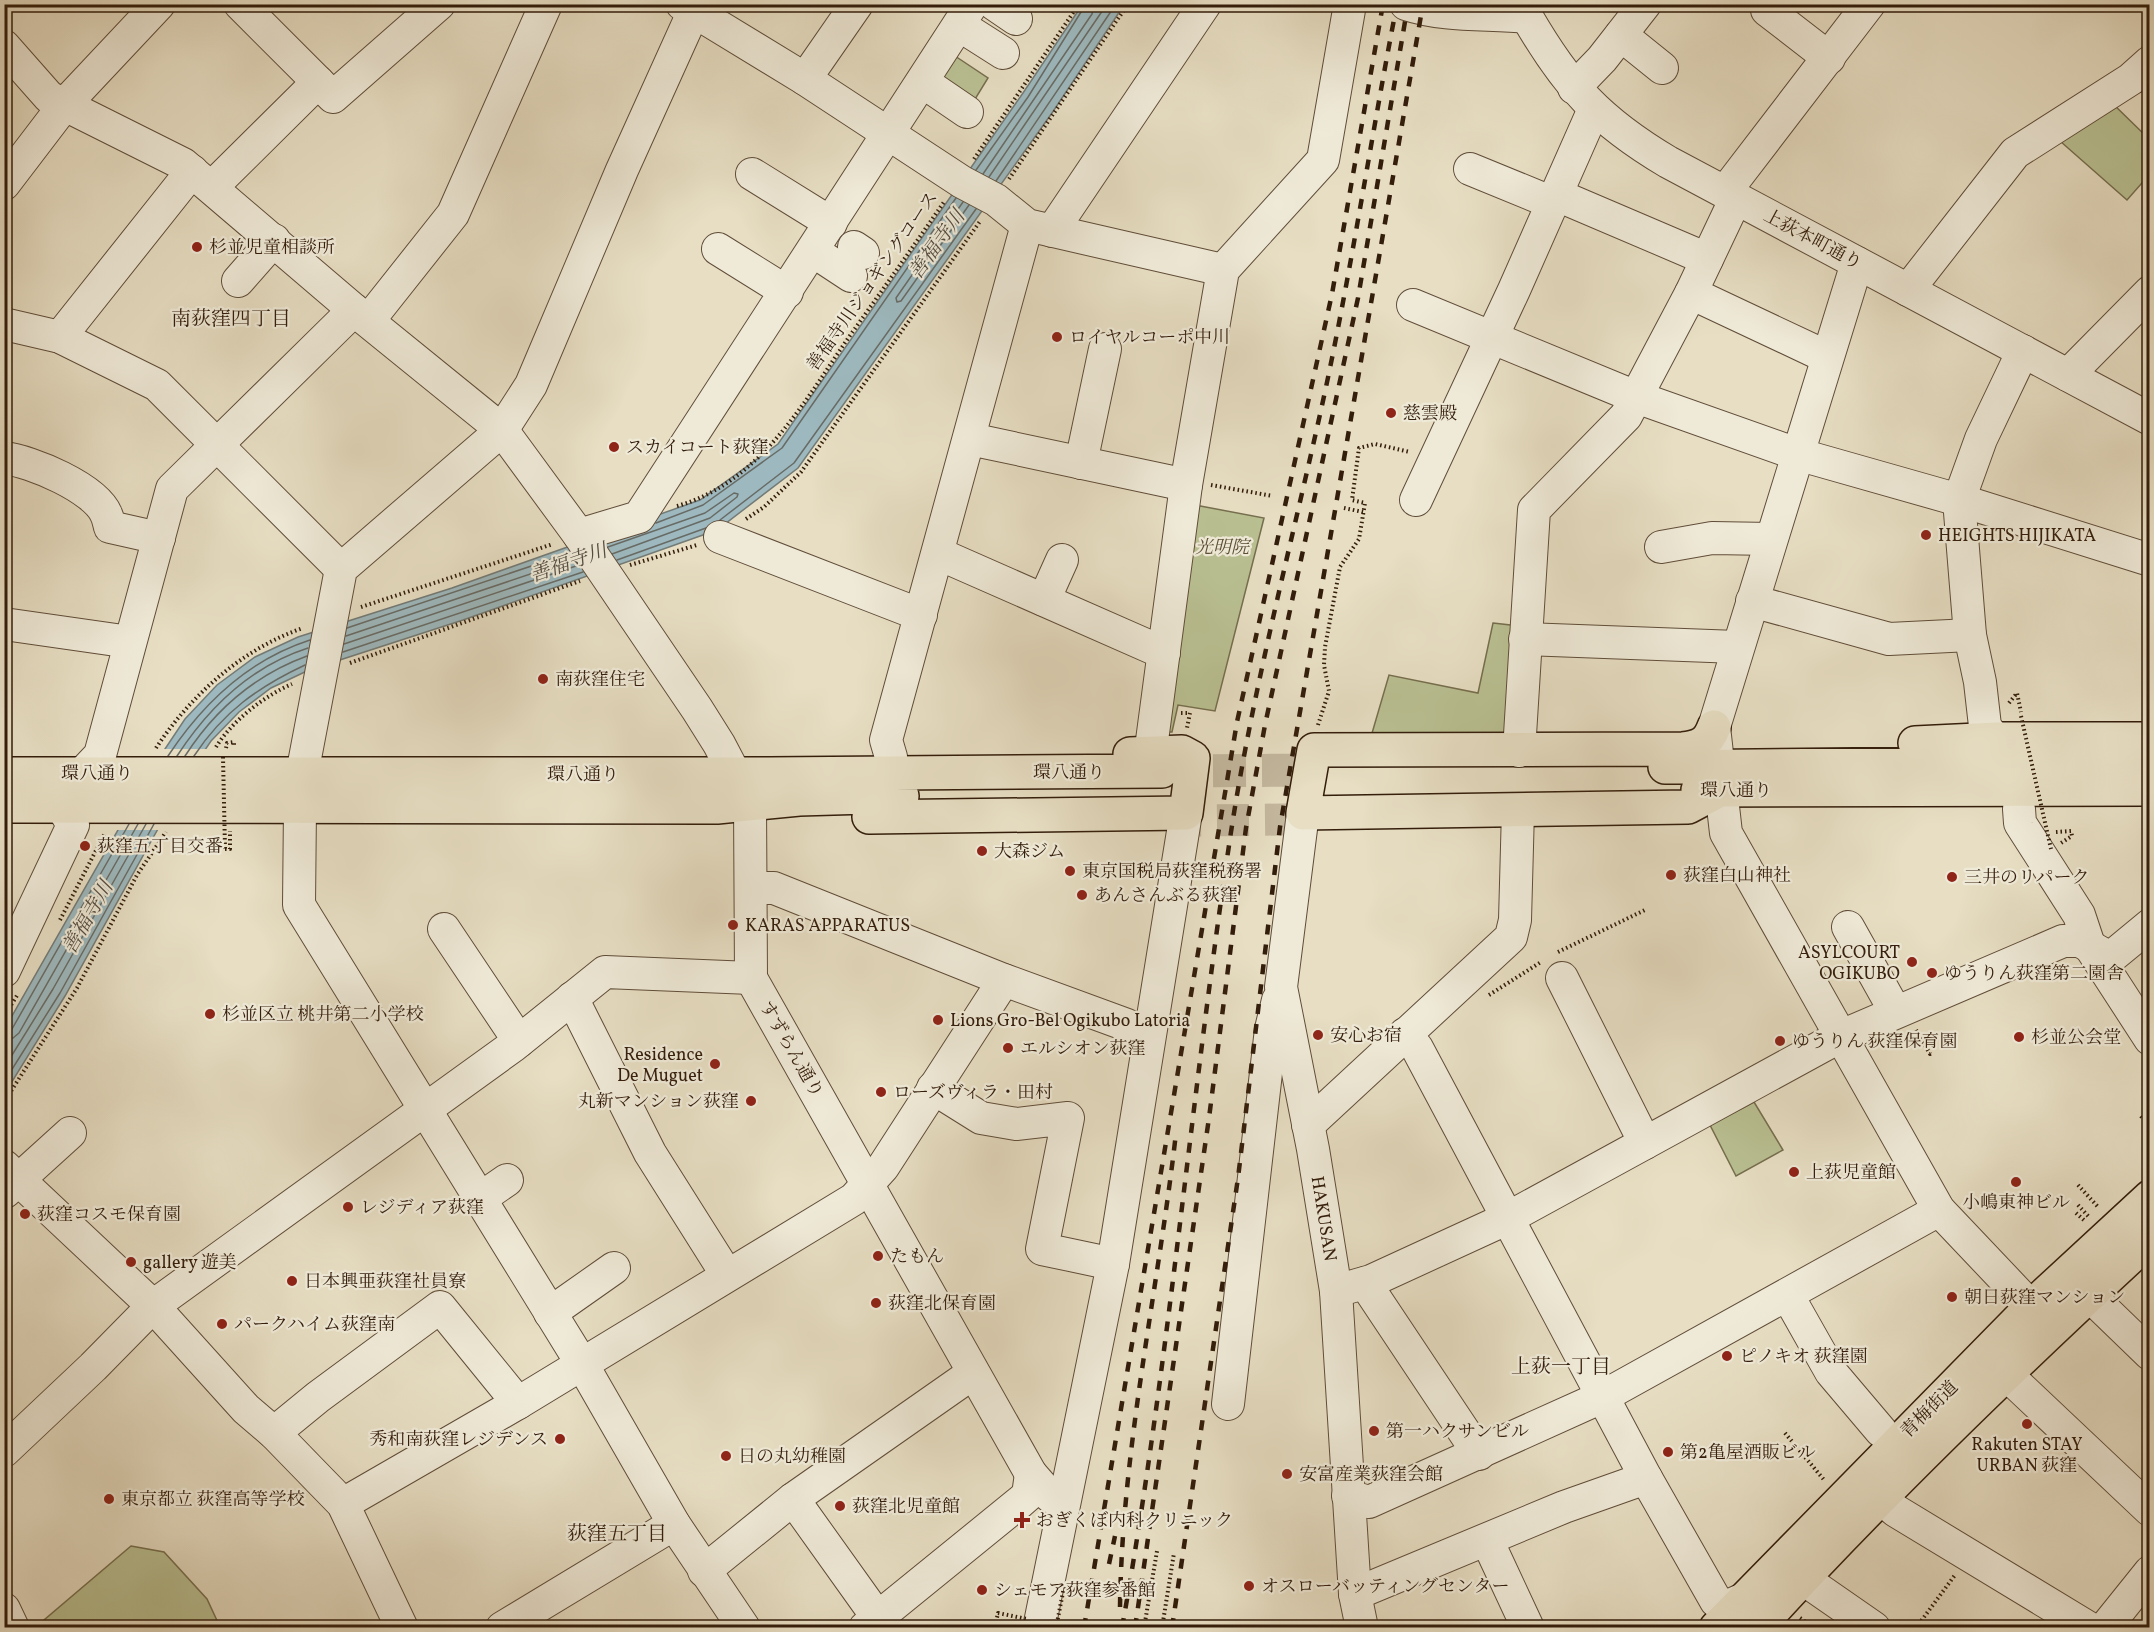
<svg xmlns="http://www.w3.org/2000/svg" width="2154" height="1632" viewBox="0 0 2154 1632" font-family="Vollkorn,'Noto Serif JP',serif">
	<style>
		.green { fill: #b9c092; stroke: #766e4e; stroke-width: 1.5 }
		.water { fill: #9db9bf; stroke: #737b77; stroke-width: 1.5 }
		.pier { fill: #e7dec3 }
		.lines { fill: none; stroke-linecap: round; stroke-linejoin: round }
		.shore { stroke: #686b65; stroke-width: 1.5 }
		.minor-tunnel { stroke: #c3b79e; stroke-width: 32; stroke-dasharray: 32 16; stroke-linecap: butt }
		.major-tunnel { stroke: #c3b79e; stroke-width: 33; stroke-dasharray: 33 16; stroke-linecap: butt }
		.minor-casing { stroke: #604d39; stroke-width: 34 }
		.major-casing { stroke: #331d0b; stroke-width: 36 }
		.path { stroke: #331d0b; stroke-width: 4; stroke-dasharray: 1.5 3; stroke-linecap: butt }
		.minor { stroke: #efead8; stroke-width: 32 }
		.major { stroke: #e7dec3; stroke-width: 33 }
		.rail { stroke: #331d0b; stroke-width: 4.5; stroke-dasharray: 10 10; stroke-linecap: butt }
		.path-bridge { stroke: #331d0b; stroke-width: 4; stroke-dasharray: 1.5 3; stroke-linecap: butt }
		.poi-dot { fill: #8f2418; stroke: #efead8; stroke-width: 2 }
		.labels { text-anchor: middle; stroke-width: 4.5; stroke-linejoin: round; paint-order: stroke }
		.street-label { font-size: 18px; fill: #331d0b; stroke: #efead8 }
		.poi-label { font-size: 18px; fill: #331d0b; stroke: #efead8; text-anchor: start }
		.park-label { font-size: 18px; font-style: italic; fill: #5b4e34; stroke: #efead8 }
		.water-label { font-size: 20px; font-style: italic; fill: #534c41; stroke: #efead8 }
		.neighbourhood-label { font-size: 20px; fill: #331d0b; stroke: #efead8 }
	</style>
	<rect width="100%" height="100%" fill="#e7dec3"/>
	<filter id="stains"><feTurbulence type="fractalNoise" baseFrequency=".00333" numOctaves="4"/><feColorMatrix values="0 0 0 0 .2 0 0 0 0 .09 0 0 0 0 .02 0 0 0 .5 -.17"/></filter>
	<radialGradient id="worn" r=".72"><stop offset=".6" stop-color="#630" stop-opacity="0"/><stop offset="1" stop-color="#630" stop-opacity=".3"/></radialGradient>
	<path class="green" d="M952,54l36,24 -19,31 -37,-23z
		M2110,101l39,38v36l-22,25 -75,-66z
		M1195,505l69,13 -49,193 -37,-6 -6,27h-11z
		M1493,623l26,3 -8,114h-141l19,-65 89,18z
		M1754,1102l29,48 -47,26 -26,-51z
		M131,1546l33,6 43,47 13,28h-179l3,-7z"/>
	<path class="water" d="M1082,5h42l-72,108 -254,355 -81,62 -254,90 -154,50 -38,18 -32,24 -28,29 -23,34 -123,221 -60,97 -1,-63 155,-272 26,-39 32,-34 38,-28 43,-20 154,-49 248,-88 78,-56 245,-351z"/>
	<path class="pier" d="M162,749h47l-48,81h-46z"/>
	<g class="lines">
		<path class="shore" d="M976,170l52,-73 58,-93
			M983,174l109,-160 2,-10
			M989,177l118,-173
			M996,181l120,-177
			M963,202l-67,96 1,4 4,-1 68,-96
			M720,520l74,-57 182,-254
			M656,523l47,-18 79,-57 174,-250
			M608,547l97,-34 29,-20 4,1 -1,3 -27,21 -98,36
			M617,560l89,-32
			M347,628l223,-75
			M346,636l229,-77
			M344,644l235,-79
			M343,652l240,-80
			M168,756c35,-53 80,-96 142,-116
			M177,756c32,-49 75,-90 131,-108
			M185,756c29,-45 70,-81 122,-100
			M194,756c29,-44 64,-69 111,-91
			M4,1032l8,-3 117,-205
			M4,1040l9,-2 6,-5 119,-209
			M4,1068l49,-79 93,-165
			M4,1082l56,-89 94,-169"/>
		<path class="minor-tunnel" d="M1169,821l148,-2"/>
		<path class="major-tunnel" d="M1164,771l161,-1"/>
		<defs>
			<g id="minor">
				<path d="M240,4l93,93 106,-93"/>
				<path d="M682,4l123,75 157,103 34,18 31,25 196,45"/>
				<path d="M994,4l22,15"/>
				<path d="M1406,4c39,13 80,9 121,13"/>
				<path d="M1526,4l1,13c40,69 72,104 141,145l482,257"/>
				<path d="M1767,10l62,48"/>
				<path d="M959,25l44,28"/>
				<path d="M1621,35l41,33"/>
				<path d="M4,46l45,51 134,67 171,146 148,120 77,105 118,174 22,35 31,59 1,175 280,496 20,23 13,4"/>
				<path d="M805,79l52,-75"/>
				<path d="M923,82l44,30"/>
				<path d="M1574,88l28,-29 43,-55"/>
				<path d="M1470,169l83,34"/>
				<path d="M752,174l79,49"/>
				<path d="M4,184l61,-80 94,-100"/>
				<path d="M212,187l106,-105"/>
				<path d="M1725,192l144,-188"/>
				<path d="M1557,195l150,64"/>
				<path d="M1052,231l153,-227"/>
				<path d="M854,247l9,6"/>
				<path d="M718,249l69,43"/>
				<path d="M813,251l38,25"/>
				<path d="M1857,263l-143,464 12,106 213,377 92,97"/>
				<path d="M238,281l36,-41"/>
				<path d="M1908,290l107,-137 116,-74 19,-17"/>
				<path d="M1691,293l136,64"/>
				<path d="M1413,305l223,92 161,57 162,46 191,60"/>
				<path d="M369,320l84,-106 93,-210"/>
				<path d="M4,324l56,13 97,48 184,184"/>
				<path d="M60,337l132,-166"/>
				<path d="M2068,375l82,-83"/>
				<path d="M970,439l216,46"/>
				<path d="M4,458c27,3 91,30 102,56 2,4 3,9 4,13l49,11"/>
				<path d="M1081,463l24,-114"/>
				<path d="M1416,500l98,-210 80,-181"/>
				<path d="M579,535l60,-18 333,-513"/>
				<path d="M720,537l201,78"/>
				<path d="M1661,547l51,-9 59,1"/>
				<path d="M939,554l225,99"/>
				<path d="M1044,600l18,-40"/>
				<path d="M1752,601l137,38 81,-4"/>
				<path d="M4,624l126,18"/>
				<path d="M1525,639l212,8"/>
				<path d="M1998,739l-6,-3 -7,-10 -5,-44 -10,-47 -11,-135 22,-61 42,-88"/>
				<path d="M1519,751l15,-241 92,-94 65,-123 45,-95"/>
				<path d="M1139,754l12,-6 35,-263 37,-215 100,-110 27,-156"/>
				<path d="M891,757l-5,-17 141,-515"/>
				<path d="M82,774l18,-19 72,-266 182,-179"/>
				<path d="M302,774l39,-205 161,-139 29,-45 91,-215 75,-166"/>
				<path d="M300,807l-1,98 283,459 92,160 70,104"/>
				<path d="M2019,809l1,14 59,92 10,30 61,94"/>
				<path id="s1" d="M1303,813l-22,174 32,162 23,142 19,303 7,34"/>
				<path d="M751,888h23l230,92 123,45"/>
				<path d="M1848,927l47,84"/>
				<path d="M444,929l75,112"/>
				<path d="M4,971l69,-146 -11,-18"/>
				<path d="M1562,978l83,165"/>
				<path d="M572,998l78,155 77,122"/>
				<path d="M1405,1034l12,14 229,430 70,123 12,5 11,-5"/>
				<path d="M933,1088l48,30 35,6 52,-6 -26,131 71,15"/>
				<path d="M1308,1125l203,-188 4,-17 3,-110"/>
				<path d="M4,1166l149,140 93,103 28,24 69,71 59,124"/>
				<path d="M5,1192l65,-59"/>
				<path d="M481,1198l26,-18"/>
				<path d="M1365,1283l114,171"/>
				<path d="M1336,1291l35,-10 135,-62 333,-182 224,-96h17l30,17 40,-33"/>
				<path d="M2089,1295l61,59"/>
				<path d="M1788,1296l43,76 50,59"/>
				<path d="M550,1313l64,-45"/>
				<path d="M2006,1374l144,136"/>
				<path d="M1228,1404l43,-375 7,-29"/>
				<path d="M274,1433l44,-36 122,-90 78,96"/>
				<path d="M4,1451l89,-84 60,-61 360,-260 92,-74 146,6"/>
				<path d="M1856,1493c18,-1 27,7 40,18l193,117"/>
				<path d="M1348,1496l21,6 233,-105 337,-187"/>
				<path d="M793,1499l85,119 -2,10"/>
				<path d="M343,1504l175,-101 336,-204 29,-32 121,-187"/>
				<path d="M1487,1540l41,88"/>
				<path d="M704,1571l89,-72 180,-126"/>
				<path d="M1802,1578l72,50"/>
				<path d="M1355,1594l209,-87 82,-29"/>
				<path d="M4,1609l9,19"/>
				<path d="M502,1628l172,-104"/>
				<path d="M865,1628l155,-126 8,-7 3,-21"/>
				<path d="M1039,1628l74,-364 73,-451"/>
				<path d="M2105,1628l45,-56"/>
			</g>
			<path id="major" d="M1714,727c-6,16 -14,20 -31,22l-369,1 -11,63 385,-6 32,-17
				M1915,743l83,-4h152
				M1665,767l485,-5
				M4,774h765l393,-3
				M1698,790l452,-1
				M4,806l713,1 82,-8 103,-3
				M869,817l317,-4 7,-55 -11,-6 -52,2
				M1716,1628l315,-321 119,-110
				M1757,1628c124,-136 257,-264 393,-389"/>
		</defs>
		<use href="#minor" class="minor-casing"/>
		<use href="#major" class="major-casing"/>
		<path class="path" d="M974,159l105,-155
			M1009,179l119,-175
			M1211,485l62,11
			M677,506c83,-23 127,-104 172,-169 32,-45 64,-90 95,-135
			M1344,508l19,4
			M746,519l18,-12 37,-35 180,-252
			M630,565l67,-20
			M361,607l192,-63
			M350,663l230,-82
			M2009,703l8,-10 4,19
			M1181,713h9l-3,15
			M1318,725l11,-34 -5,-26 1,-18 15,-80 19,-28 6,-36 -13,-3 7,-52 16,-4 35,8
			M216,747c16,-26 48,-51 76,-63
			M156,748c35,-53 86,-99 147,-120
			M226,748l1,-5 7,-1v5
			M2056,832l15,-1 1,5 -11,7
			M225,849h5v-18
			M60,920l45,-87
			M1558,952l89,-43
			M1489,995l52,-33
			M4,1016l14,-22
			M1916,1030l14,24 3,-2
			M4,1102l73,-114 60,-113 29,-43
			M2141,1116l9,12
			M2078,1185l21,23
			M2078,1205l11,12
			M2076,1213l9,8
			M1785,1433l40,48
			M1800,1618l14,10
			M1144,1628l13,-77
			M1162,1628l12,-75
			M1916,1628l39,-53"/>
		<use href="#minor" class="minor"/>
		<use href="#major" class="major"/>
		<path class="rail" d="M1109,1564l6,-28
			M1120,1607c2,-159 38,-316 56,-474
			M1084,1628l153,-906 95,-428 51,-290
			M1122,1628c47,-264 69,-531 109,-796 23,-150 63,-297 95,-445 27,-127 46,-255 71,-383
			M1135,1628l74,-510 37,-290 19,-103 93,-427 50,-294
			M1172,1628l66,-450 42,-351 143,-823"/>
		<path class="path-bridge" d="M2021,716l30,133
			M223,757l2,92
			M1018,1626l-22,-4 2,-9 29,6
			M1056,1628l8,-41"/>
	</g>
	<g class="poi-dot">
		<circle cx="197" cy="247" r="6"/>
		<circle cx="1057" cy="337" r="6"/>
		<circle cx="1391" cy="413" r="6"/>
		<circle cx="614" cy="447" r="6"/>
		<circle cx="1926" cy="535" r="6"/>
		<circle cx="543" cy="679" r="6"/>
		<circle cx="85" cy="846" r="6"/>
		<circle cx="982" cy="851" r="6"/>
		<circle cx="1070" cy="871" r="6"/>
		<circle cx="1671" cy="875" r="6"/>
		<circle cx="1952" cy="877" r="6"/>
		<circle cx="1082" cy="895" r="6"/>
		<circle cx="733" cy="925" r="6"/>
		<circle cx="1912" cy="962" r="6"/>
		<circle cx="1932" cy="973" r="6"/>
		<circle cx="210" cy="1014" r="6"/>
		<circle cx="938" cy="1020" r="6"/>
		<circle cx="1318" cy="1035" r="6"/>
		<circle cx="2019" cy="1037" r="6"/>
		<circle cx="1780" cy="1041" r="6"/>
		<circle cx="1008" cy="1048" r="6"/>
		<circle cx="715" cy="1064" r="6"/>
		<circle cx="881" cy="1092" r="6"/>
		<circle cx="751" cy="1101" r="6"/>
		<circle cx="1794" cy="1172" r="6"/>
		<circle cx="2016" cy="1182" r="6"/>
		<circle cx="348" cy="1207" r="6"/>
		<circle cx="25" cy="1214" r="6"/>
		<circle cx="878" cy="1256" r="6"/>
		<circle cx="131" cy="1262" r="6"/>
		<circle cx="292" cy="1281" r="6"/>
		<circle cx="1952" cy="1297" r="6"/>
		<circle cx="876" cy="1303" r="6"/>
		<circle cx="222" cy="1324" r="6"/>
		<circle cx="1727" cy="1356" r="6"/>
		<circle cx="2027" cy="1424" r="6"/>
		<circle cx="1374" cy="1431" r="6"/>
		<circle cx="560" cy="1439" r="6"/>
		<circle cx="1668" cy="1452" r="6"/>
		<circle cx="726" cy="1456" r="6"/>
		<circle cx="1287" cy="1474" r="6"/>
		<circle cx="109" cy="1499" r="6"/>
		<circle cx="840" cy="1506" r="6"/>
		<path d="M1019 1511h6v6h6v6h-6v6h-6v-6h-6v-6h6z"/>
		<circle cx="1249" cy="1586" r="6"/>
		<circle cx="982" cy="1590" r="6"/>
	</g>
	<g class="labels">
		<g class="street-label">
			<text transform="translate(1813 239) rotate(28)" y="6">上荻本町通り</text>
			<text transform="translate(872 281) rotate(-55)" y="6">善福寺川ジョギングコース</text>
			<text x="1069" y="778">環八通り</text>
			<text x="97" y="779">環八通り</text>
			<text x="583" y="780">環八通り</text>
			<text x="1736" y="796">環八通り</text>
			<text transform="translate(792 1049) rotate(60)" y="6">すずらん通り</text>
			<text dy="6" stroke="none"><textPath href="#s1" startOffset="411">HAKUSAN</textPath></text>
			<text transform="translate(1929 1409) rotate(-45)" y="6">青梅街道</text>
		</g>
		<g class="poi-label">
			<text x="209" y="253">杉並児童相談所</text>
			<text x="1069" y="343">ロイヤルコーポ中川</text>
			<text x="1403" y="419">慈雲殿</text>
			<text x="626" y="453">スカイコート荻窪</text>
			<text x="1938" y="541">HEIGHTS HIJIKATA</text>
			<text x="555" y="685">南荻窪住宅</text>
			<text x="97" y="852">荻窪五丁目交番</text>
			<text x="994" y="857">大森ジム</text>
			<text x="1082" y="877">東京国税局荻窪税務署</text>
			<text x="1683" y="881">荻窪白山神社</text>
			<text x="1964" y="883">三井のリパーク</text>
			<text x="1094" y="901">あんさんぶる荻窪</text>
			<text x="745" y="931">KARAS APPARATUS</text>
			<text x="1900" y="958" text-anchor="end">ASYLCOURT<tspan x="1900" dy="21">OGIKUBO</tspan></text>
			<text x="1944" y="979">ゆうりん荻窪第二園舎</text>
			<text x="222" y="1020">杉並区立 桃井第二小学校</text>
			<text x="950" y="1026">Lions Gro-Bel Ogikubo Latoria</text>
			<text x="1330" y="1041">安心お宿</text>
			<text x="2031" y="1043">杉並公会堂</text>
			<text x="1792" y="1047">ゆうりん 荻窪保育園</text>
			<text x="1020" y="1054">エルシオン荻窪</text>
			<text x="703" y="1060" text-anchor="end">Residence<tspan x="703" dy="21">De Muguet</tspan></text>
			<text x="893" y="1098">ローズヴィラ・田村</text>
			<text x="739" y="1107" text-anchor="end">丸新マンション荻窪</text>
			<text x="1806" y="1178">上荻児童館</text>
			<text x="2016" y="1208" text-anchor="middle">小嶋東神ビル</text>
			<text x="360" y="1213">レジディア荻窪</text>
			<text x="37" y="1220">荻窪コスモ保育園</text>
			<text x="890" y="1262">たもん</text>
			<text x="143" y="1268">gallery 遊美</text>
			<text x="304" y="1287">日本興亜荻窪社員寮</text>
			<text x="1964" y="1303">朝日荻窪マンション</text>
			<text x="888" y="1309">荻窪北保育園</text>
			<text x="234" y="1330">パークハイム荻窪南</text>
			<text x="1739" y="1362">ピノキオ 荻窪園</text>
			<text x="1386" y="1437">第一ハクサンビル</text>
			<text x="548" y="1445" text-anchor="end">秀和南荻窪レジデンス</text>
			<text x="2027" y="1450" text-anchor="middle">Rakuten STAY<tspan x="2027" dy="21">URBAN 荻窪</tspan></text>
			<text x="1680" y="1458">第2亀屋酒販ビル</text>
			<text x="738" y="1462">日の丸幼稚園</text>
			<text x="1299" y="1480">安富産業荻窪会館</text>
			<text x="121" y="1505">東京都立 荻窪高等学校</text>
			<text x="852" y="1512">荻窪北児童館</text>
			<text x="1036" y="1526">おぎくぼ内科クリニック</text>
			<text x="1261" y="1592">オスローバッティングセンター</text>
			<text x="994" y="1596">シェモア荻窪参番館</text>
		</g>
		<g class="park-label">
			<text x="1222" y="553">光明院</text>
		</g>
		<g class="water-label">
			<text transform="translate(936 244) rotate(-54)" y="7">善福寺川</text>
			<text transform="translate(568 562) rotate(-19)" y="7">善福寺川</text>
			<text transform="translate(87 917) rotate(-60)" y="7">善福寺川</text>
		</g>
		<g class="neighbourhood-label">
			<text x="231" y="325">南荻窪四丁目</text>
			<text x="1561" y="1373">上荻一丁目</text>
			<text x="617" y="1540">荻窪五丁目</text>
		</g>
	</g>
	<rect width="2154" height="1632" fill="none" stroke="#e7dec3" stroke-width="24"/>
	<rect x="6" y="6" width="2142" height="1620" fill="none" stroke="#331d0b" stroke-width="3"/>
	<rect x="12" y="12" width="2130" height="1608" fill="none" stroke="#331d0b" stroke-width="1.5"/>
	<rect width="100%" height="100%" filter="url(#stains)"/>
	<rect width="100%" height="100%" fill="url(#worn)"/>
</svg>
